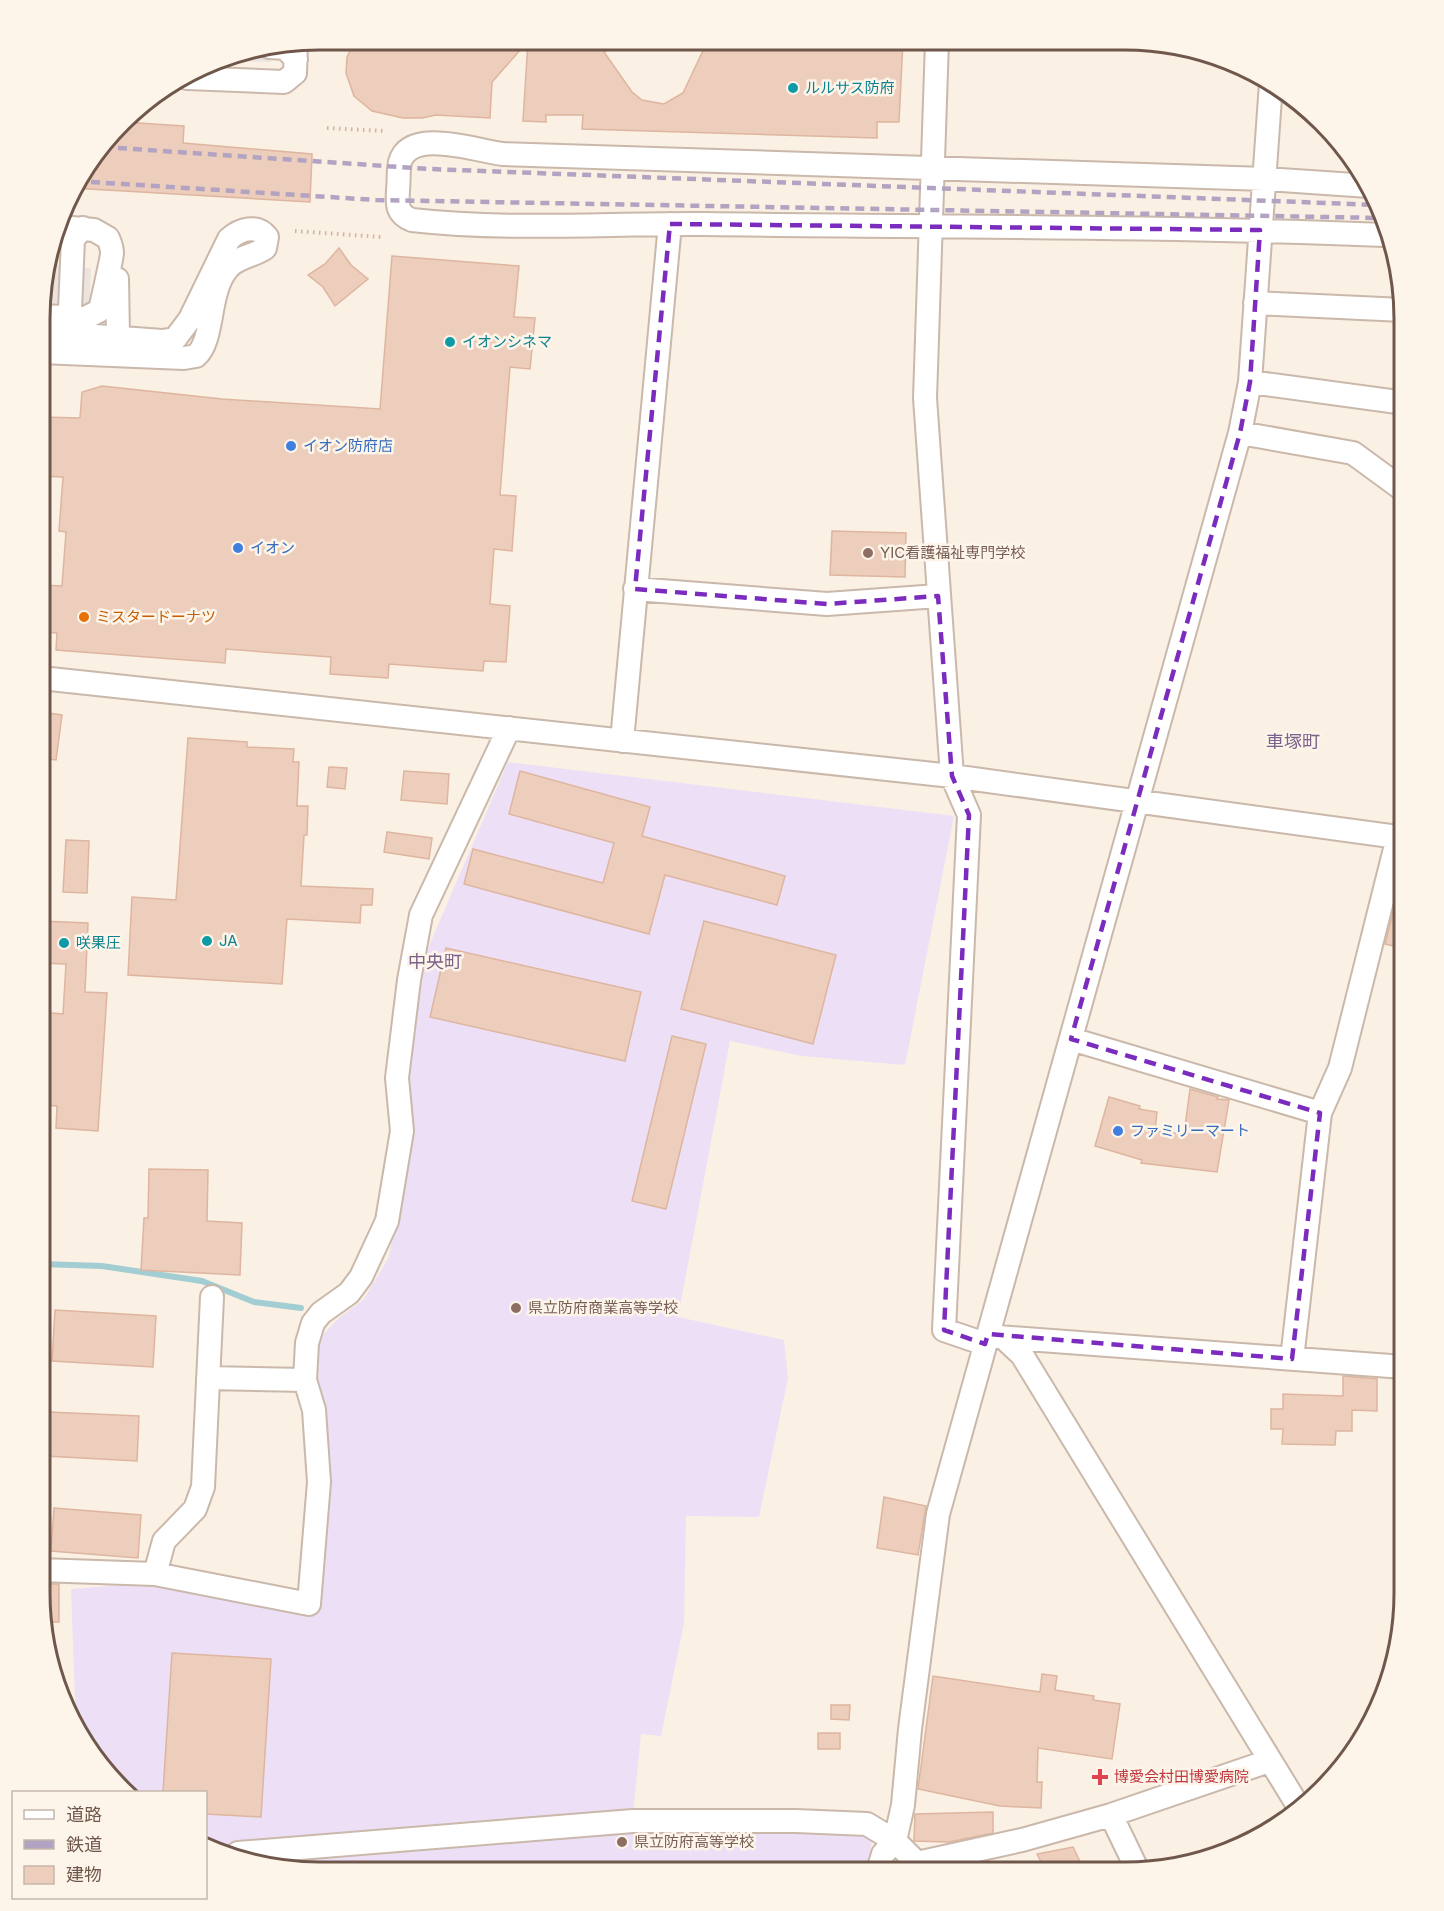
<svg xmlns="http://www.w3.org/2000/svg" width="1444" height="1911" viewBox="0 0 1444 1911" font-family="Inter,'Noto Sans JP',sans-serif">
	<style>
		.industrial { fill: #eae3de }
		.education { fill: #ede0f6 }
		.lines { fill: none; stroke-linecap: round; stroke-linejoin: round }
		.stream { stroke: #a1cdd3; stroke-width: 6 }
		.building { fill: #edcebd; stroke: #deb59f; stroke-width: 1.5 }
		.minor-casing { stroke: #cab8ab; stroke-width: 26 }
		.path { stroke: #d2b2a1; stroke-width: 4; stroke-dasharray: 1.5 4.5; stroke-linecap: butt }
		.minor { stroke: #fff; stroke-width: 22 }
		.rail { stroke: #b3a3c2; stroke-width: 4.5; stroke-dasharray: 9 6; stroke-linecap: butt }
		.marked { fill: none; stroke: #7b2cbf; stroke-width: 4.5; stroke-dasharray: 12 8; stroke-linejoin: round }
		.culture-dot { fill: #0f9aa8; stroke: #fdf5e9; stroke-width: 2 }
		.shop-dot { fill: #3f7fe0; stroke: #fdf5e9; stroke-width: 2 }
		.education-dot { fill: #8d6e63; stroke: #fdf5e9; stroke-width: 2 }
		.food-dot { fill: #e8710a; stroke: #fdf5e9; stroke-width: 2 }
		.health-dot { fill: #e0444e; stroke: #fdf5e9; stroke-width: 2 }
		.labels { text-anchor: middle; stroke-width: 5; stroke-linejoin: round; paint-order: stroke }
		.culture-label { font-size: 15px; fill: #0d838f; stroke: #fdf5e9; text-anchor: start }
		.shop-label { font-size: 15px; fill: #366cbe; stroke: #fdf5e9; text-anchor: start }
		.education-label { font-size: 15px; fill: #785e54; stroke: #fdf5e9; text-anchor: start }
		.food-label { font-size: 15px; fill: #c56008; stroke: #fdf5e9; text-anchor: start }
		.health-label { font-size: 15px; fill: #be3a42; stroke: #fdf5e9; text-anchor: start }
		.quarter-label { font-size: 18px; fill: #7d638c; stroke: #fdf5e9 }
		.rim { fill: none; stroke: #70574b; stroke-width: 3 }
	</style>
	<rect width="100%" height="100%" fill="#faf0e3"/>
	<path class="industrial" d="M271,47v15l-53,-2 10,-6z
		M54,265l37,3 -2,41 -38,-3z"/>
	<path class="education" d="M508,762l446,54 -49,249 -103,-9 -72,-15 -52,276 106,23 4,38 -29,139 -73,-1 -2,107 -23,113 -20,-2 -8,81 -414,31 -13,-5v-49h-80l-17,-15 -33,-49 -5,-139 92,-7 152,32 15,-125 -8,-86 -9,-25 6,-39 20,-21 25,-19 25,-42 18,-112 -4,-85 26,-114z
		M633,1821l240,15 -7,35 -584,-1 -44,-17z"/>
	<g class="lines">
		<path class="stream" d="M40,1264l62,2 100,15 52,21 47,6"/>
	</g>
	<path class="building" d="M356,39l269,1 -21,12 28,40 10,8 22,4 19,-11 25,-53 195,1 -4,81h-22v16l-295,-9 1,-14h-37v7l-23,-1 5,-80 -36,41 -2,36 -54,-3 -14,3h-19l-31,-7 -18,-15 -8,-23 1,-16z
		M123,122l61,4 -1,17 129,11 -2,48 -237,-14 3,-9z
		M339,248l12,17 17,14 -33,27 -12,-19 -15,-12 17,-11z
		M392,256l127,10 -5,51 21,1 -5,51 -20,-2 -10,128 16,1 -4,55 -18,-2 -4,55 20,2 -4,56 -22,-1 -1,10 -94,-7 -1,14 -58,-4 1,-17 -105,-8 -1,14 -169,-13 1,-17 -16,-1v-47l21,1 4,-54 -7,-1 4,-54 -22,-1v-59l39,1 2,-26 20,-6 120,13 158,10z
		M832,531l74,2 -1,44 -75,-2z
		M41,712l21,3 -6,45 -15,-2z
		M188,738l59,4v5l47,2 -1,13h6l-2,44h11l-1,29h-3l-3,51 72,3 -1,16h-11l-1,18 -73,-4 -5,65 -154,-9 4,-78 44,3z
		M329,767l18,1 -2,21 -18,-2z
		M404,771l45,3 -2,30 -46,-4z
		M520,771l130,36 -8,29 143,40 -8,29 -112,-30 -16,59 -185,-50 9,-35 130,34 11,-40 -105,-29z
		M387,832l45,6 -3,21 -45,-7z
		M66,840l23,1 -2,52 -24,-1z
		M1405,866v83l-20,-5z
		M40,921l48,2 -3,69 22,1 -9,138 -42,-3 1,-22 -17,-1v-93l23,2 3,-50 -26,-1z
		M704,921l132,34 -23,89 -132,-35z
		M446,948l195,44 -16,69 -195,-44z
		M672,1036l34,8 -40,165 -34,-8z
		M1190,1089l28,8 -1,2 12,1 -12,72 -76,-9 1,-3 -47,-14 14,-49 31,9 -1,3 18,3 -2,19 29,3z
		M149,1169l59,1 -1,51 35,2 -2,52 -99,-5 3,-52h4z
		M55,1310l101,6 -3,51 -101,-6z
		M1343,1376l34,3v32l-25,-1v21h-16l-1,14 -53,-1 1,-15h-12v-20h12v-15l60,2z
		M48,1412l91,4 -2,45 -92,-5z
		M884,1497l42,9 -8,49 -41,-7z
		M54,1508l87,7 -3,43 -87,-7z
		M39,1584h20v38h-13z
		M172,1653l99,6 -10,158 -55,-3v-22h-43z
		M1042,1674l15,2 -2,14 39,6 -1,4 27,4 -8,55 -74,-11 -1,34h5l-1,26 -41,-2 -82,-17 15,-113 107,16z
		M831,1705h19l-1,15 -18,-1z
		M818,1733h22v16h-22z
		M993,1812v21l-44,9 -35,-1 1,-27z
		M1073,1847l12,25h-39l-9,-18z"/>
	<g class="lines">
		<defs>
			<path id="minor" d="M937,41l-12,357 27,378 17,39 -25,515 41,14
				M269,47l16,1 11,11
				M187,78l97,4 11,-9 1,-30
				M1369,186l-104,-7 -762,-25c-26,-3 -93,-27 -103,8 -2,9 -1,20 -2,28 -1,16 -1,24 14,30 97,11 196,3 293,4 227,3 454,2 680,11
				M1255,303l148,7
				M41,316l44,2 14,-7c2,-3 13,-54 13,-58 0,-6 -2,-10 -4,-15l-14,-8 -34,-3
				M77,318l-7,-8 3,-71 10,-11
				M111,349l7,-13 -1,-57
				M41,352l143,6 12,-2c19,-17 11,-64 32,-88 9,-11 26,-12 37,-20l2,-11c-10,-13 -27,-8 -38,2l-39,80 -15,20 -13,2 -121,-9
				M1250,382l155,21
				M1240,433l113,20 52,38
				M635,589l192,15 111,-8
				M41,678l911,98 453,62
				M622,741l48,-517
				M1071,1039l249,74
				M998,1337l406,30
				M1005,1339l17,16 278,454
				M1292,1359l28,-246 20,-45 58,-231
				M208,1378l97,2
				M39,1570l116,4 154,30 10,-122 -5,-72 -9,-30 2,-37 6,-20 8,-10 28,-20 12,-16 26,-56 15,-90 -5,-53 12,-98 12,-65 88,-187
				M155,1574l9,-33 31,-32 8,-22 9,-190
				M1111,1815l26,54
				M238,1853l395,-32h163l71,3 28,17 22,22 105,-23 89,-25 158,-54
				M878,1871l5,-17 12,-13 8,-36 7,-76 28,-215 302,-1081 10,-51 21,-299"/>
		</defs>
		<use href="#minor" class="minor-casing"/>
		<path class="path" d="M327,128l57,3
			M295,231l86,6"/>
		<use href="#minor" class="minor"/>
		<path class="rail" d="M103,147l327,22 948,36
			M76,181l300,19 1005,18"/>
	</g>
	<path class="marked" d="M670,224l590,6 -10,152 -10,51 -169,606 249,74 -28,246 -304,-25 -3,10 -41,-14 25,-515 -17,-39 -14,-180 -111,8 -192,-15z"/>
	<g class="culture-dot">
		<circle cx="793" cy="88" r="6"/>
		<circle cx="450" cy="342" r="6"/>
		<circle cx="207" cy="941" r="6"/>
		<circle cx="64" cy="943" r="6"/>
	</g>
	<g class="shop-dot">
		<circle cx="291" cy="446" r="6"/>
		<circle cx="238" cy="548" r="6"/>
		<circle cx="1118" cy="1131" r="6"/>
	</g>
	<g class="education-dot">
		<circle cx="868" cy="553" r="6"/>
		<circle cx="516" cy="1308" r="6"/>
		<circle cx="622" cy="1842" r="6"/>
	</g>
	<circle class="food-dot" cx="84" cy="617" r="6"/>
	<path class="health-dot" d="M1097 1768h6v6h6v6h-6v6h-6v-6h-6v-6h6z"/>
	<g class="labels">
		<g class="culture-label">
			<text x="805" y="93">ルルサス防府</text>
			<text x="462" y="347">イオンシネマ</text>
			<text x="219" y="946">JA</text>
			<text x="76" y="948">咲果圧</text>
		</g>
		<g class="shop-label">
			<text x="303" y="451">イオン防府店</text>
			<text x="250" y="553">イオン</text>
			<text x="1130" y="1136">ファミリーマート</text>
		</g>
		<g class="education-label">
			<text x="880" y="558">YIC看護福祉専門学校</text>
			<text x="528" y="1313">県立防府商業高等学校</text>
			<text x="634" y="1847">県立防府高等学校</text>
		</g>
		<g class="food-label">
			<text x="96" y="622">ミスタードーナツ</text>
		</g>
		<g class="health-label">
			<text x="1114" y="1782">博愛会村田博愛病院</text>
		</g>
		<g class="quarter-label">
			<text x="1293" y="748">車塚町</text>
			<text x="435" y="968">中央町</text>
		</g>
	</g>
	<path d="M0 0H1444V1911H0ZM319 50H1125A269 269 0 0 1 1394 319V1593A269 269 0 0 1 1125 1862H319A269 269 0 0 1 50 1593V319A269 269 0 0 1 319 50Z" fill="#fdf5e9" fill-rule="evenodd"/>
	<path class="rim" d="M319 50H1125A269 269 0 0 1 1394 319V1593A269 269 0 0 1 1125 1862H319A269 269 0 0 1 50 1593V319A269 269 0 0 1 319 50Z"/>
	<rect x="12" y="1791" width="195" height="108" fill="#fdf5e9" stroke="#c5b6aa" stroke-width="1.5"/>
	<rect x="24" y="1810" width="30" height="9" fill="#ffffff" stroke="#c5b6aa" stroke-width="1.5"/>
	<text x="66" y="1821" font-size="18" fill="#70574b">道路</text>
	<rect x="24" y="1840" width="30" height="9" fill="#b3a3c2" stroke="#c5b6aa" stroke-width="1.5"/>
	<text x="66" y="1851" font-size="18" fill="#70574b">鉄道</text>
	<rect x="24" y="1866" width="30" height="18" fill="#edcebd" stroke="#c5b6aa" stroke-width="1.5"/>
	<text x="66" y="1881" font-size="18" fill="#70574b">建物</text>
</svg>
